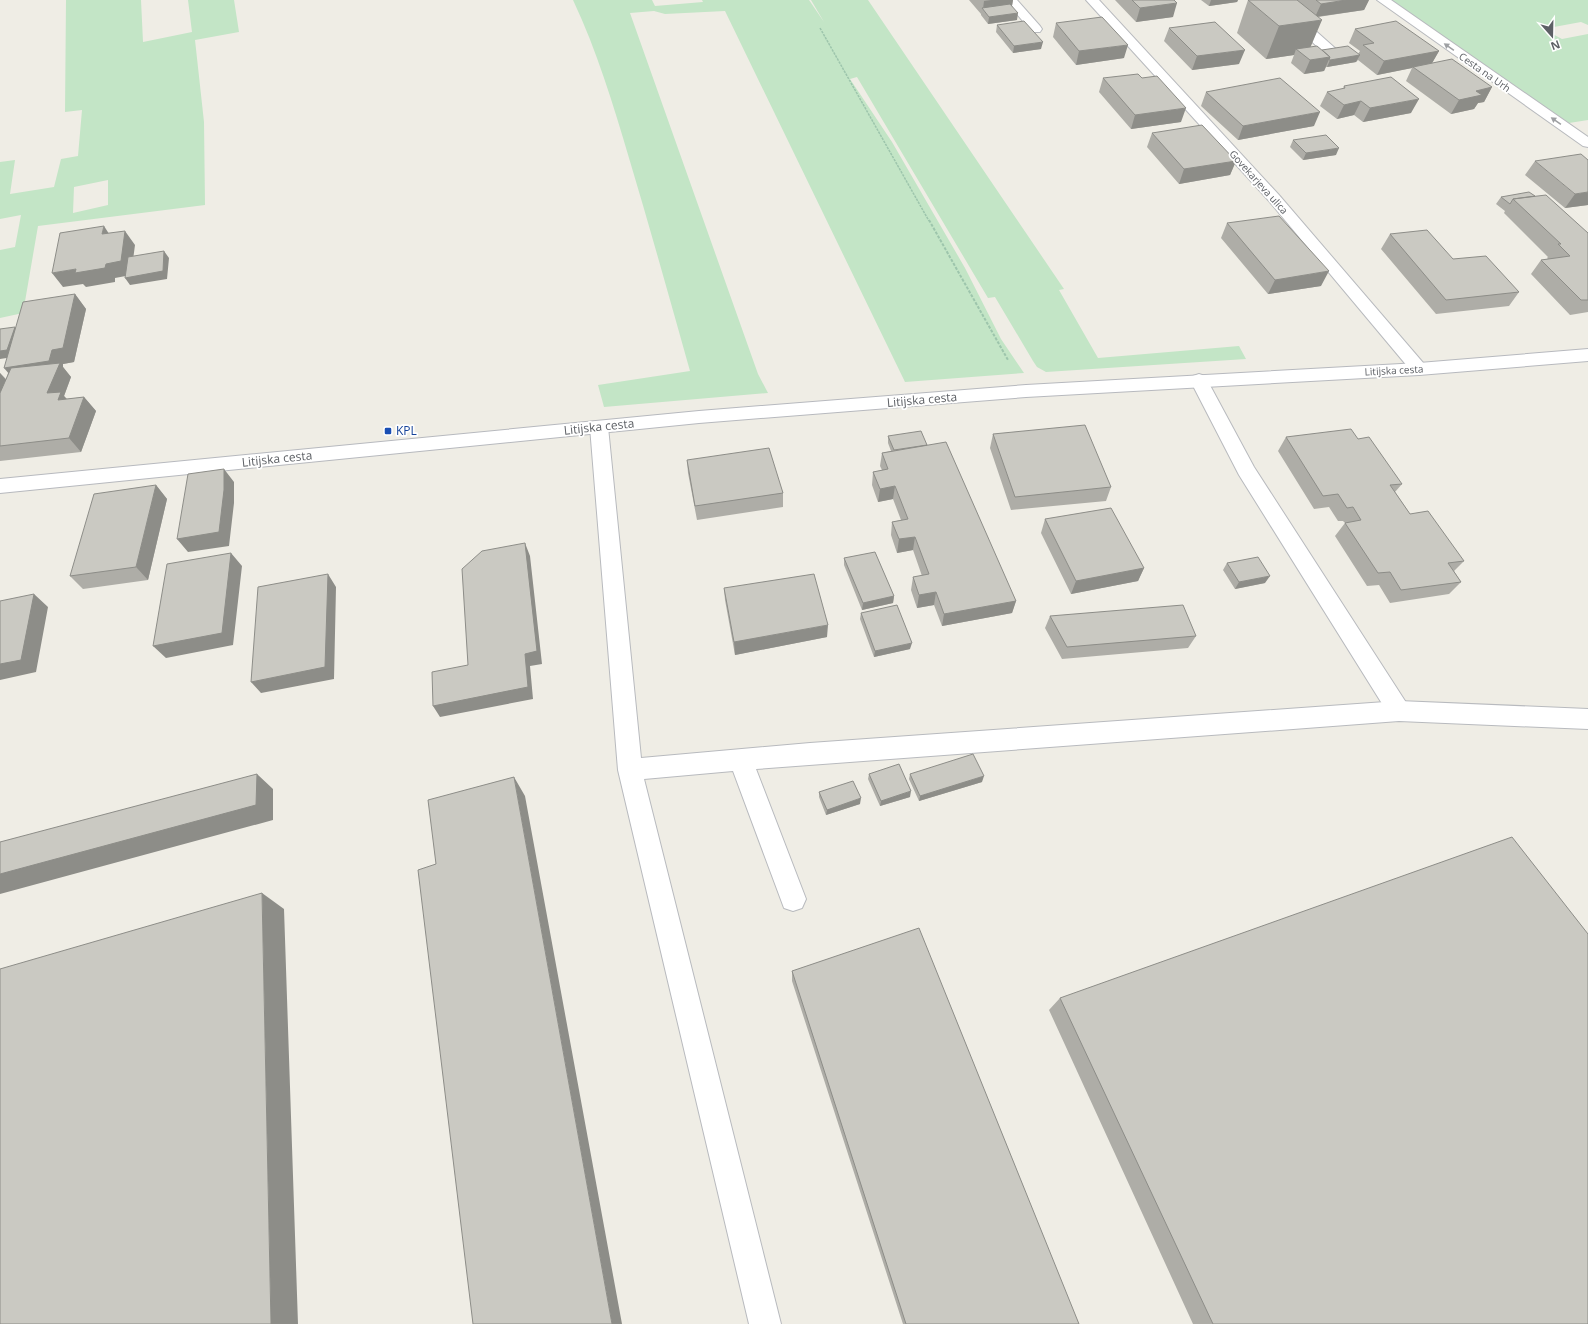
<svg xmlns="http://www.w3.org/2000/svg" width="1588" height="1324" viewBox="0 0 1588 1324" font-family="'Open Sans',sans-serif">
	<style>
		.green { fill: #c3e5c6; fill-rule: evenodd }
		.lines { fill: none; stroke-linecap: round; stroke-linejoin: round }
		.service-casing { stroke: #b8babe; stroke-width: 2 }
		.minor-casing { stroke: #b8babe; stroke-width: 2 }
		.secondary-casing { stroke: #b7b9be; stroke-width: 2 }
		.path-far1 { stroke: #9dc5ac; stroke-width: 1.5; stroke-dasharray: 2.5 1; stroke-linecap: butt }
		.path { stroke: #9dc5ac; stroke-width: 2; stroke-dasharray: 3 1.5; stroke-linecap: butt }
		.service { fill: #fff; fill-rule: evenodd }
		.minor { fill: #fff; fill-rule: evenodd }
		.secondary { fill: #fff; fill-rule: evenodd }
		.wall { fill: #aeada7 }
		.shaded-wall { fill: #8d8d88 }
		.building { fill: #cac9c2; stroke: #8d8d88 }
		.oneway { fill: #9ea0a3 }
		.transit-dot { fill: #1a4fb4; stroke: #fff; stroke-width: 1.5 }
		.labels { text-anchor: middle; stroke-width: 3.5; stroke-linejoin: round; paint-order: stroke }
		.far-street-label { font-size: 10px; fill: #5d6065; stroke: #fff }
		.street-label { font-size: 12px; fill: #5d6065; stroke: #fff }
		.transit-label { font-size: 12px; fill: #164399; stroke: #fff; text-anchor: start }
	</style>
	<rect width="100%" height="100%" fill="#efede5"/>
	<path class="green" d="M66,0h75l2,42 49,-10 -4,-32h46l5,32 -44,8 9,82 1,83 -167,21 -15,87 -23,5v-68l15,-3 6,-32 -21,4v-57l15,-2 -5,34 44,-7 7,-28 17,-3 4,-46 -17,2zM108,180v25l-35,8 1,-26z
		M573,0h79l3,6 48,-4 -1,-2h107l15,22 -13,-22h57l196,289 -5,1 39,68 141,-12 7,13 -200,13 -9,-5 -4,-6 -38,-64 -7,1 -131,-221 -7,2 42,63 73,126 36,71 23,34 -119,9 -180,-371 -60,3 -11,-3 -24,2 128,361 10,19 -164,14 -6,-22 92,-14c-20,-71 -40,-143 -61,-213 -16,-54 -32,-107 -56,-158z
		M1391,0h197v25l-7,-3 -38,7 19,10 26,-5v86l-19,3z"/>
	<g class="lines">
		<defs>
			<path id="service" d="M599,421l7,1 2,5 33,331 169,-15 589,-42 189,8v20l-189,-8 -643,48 50,130 -4,9 -9,3 -9,-3 -51,-137 -89,8 137,545h-32l-131,-554 -28,-343 2,-5z"/>
			<path id="minor" d="M1005,0h12l23,26 2,3 -2,3h-8z
				M1086,0h13l180,195 146,170 3,4 -3,4 -6,2 -6,-2 -144,-172z
				M1268,0h13l55,49 1,3 -1,3h-10z
				M1377,0h14l197,137v10l-5,-1z
				M1199,374l6,2 49,91 153,237 3,7 -3,7 -8,3 -8,-3 -152,-243 -49,-95 3,-4z"/>
			<path id="secondary" d="M1588,349v12l-169,14 -393,22 -327,26 -699,70v-14l699,-68 327,-26 393,-22z"/>
		</defs>
		<use href="#service" class="service-casing"/>
		<use href="#minor" class="minor-casing"/>
		<use href="#secondary" class="secondary-casing"/>
		<path class="path-far1" d="M820,28l109,193"/>
		<path class="path" d="M929,220l79,140"/>
		<use href="#service" class="service"/>
		<use href="#minor" class="minor"/>
		<use href="#secondary" class="secondary"/>
	</g>
	<path class="wall" d="M969,0h44l-1,6 5,14 -29,4 -7,-9v-1z
		M1115,0h59l-1,17 -37,5z
		M1201,0h37l-1,2 -28,4z
		M1248,0h121l-5,10 -46,7 -8,30 12,3 36,4 2,-3 -11,-8 6,-14 84,22 -7,12 60,24 -8,15 -6,1 -4,6 -23,5 -45,-33 6,-13 -35,7 -19,-15 -2,2 -29,5h-1l-2,4 -20,3 -13,-11 3,-8 -28,4 -29,-26z
		M1056,23l68,35 -48,7 -23,-28z
		M997,25l44,24 -28,4 -17,-21z
		M1169,28l70,36 -47,6 -28,-29z
		M1103,78l78,44 -50,7 -32,-37z
		M1344,86l67,27 -48,9 -9,-7 -17,4 -17,-13 7,-14 16,-3z
		M1206,92l108,34 -76,14 -37,-34z
		M1152,133l84,28 -6,14 -51,9 -32,-37z
		M1293,140l43,15 -33,5 -13,-13z
		M1535,161l53,44 -23,3 -40,-33z
		M1535,196l53,37v79l-18,3 -39,-41 10,-14 7,-1 -1,-1 1,-1 -44,-44 1,-2 -9,-7 5,-7z
		M1227,223l94,63 -53,8 -47,-56z
		M1390,234l63,25 66,33 -10,14 -73,8 -55,-65z
		M75,294l11,15 -12,53 -11,2v3l8,10 -7,19 3,3 17,-2 12,14 -15,41 -81,9v-88l6,6 2,-6 -1,-15 9,-30z
		M993,434l118,53 -5,14 -95,9 -21,-62z
		M888,436l39,9 89,156 -4,12 -70,13 -8,-21 -17,3 -6,-18 2,-13 9,-1 -9,-26 -16,3 -6,-18 1,-13 9,-2 -8,-21 -15,3 -6,-17 1,-13 9,-2 -2,-4 2,-13 9,-2 -3,-8z
		M1286,437l72,2 44,45 -7,8 15,22 54,47 -10,10 7,11 -12,12 -59,9 -11,-18 -12,1 -32,-50 10,-13 -2,-2h-5l-9,-14 -15,2 -36,-58z
		M687,460l96,33v14l-86,13 -9,-47z
		M156,485l11,14 -19,81 -65,9 -13,-13z
		M1045,519l99,49 -6,13 -67,13 -30,-61z
		M844,558l50,38 -1,7 -31,7 -18,-45z
		M1227,563l38,20 -30,6 -12,-19z
		M724,588l103,49 -92,18 -10,-55z
		M861,613l49,36 -36,8 -14,-38z
		M1050,616l146,20 -8,12 -126,11 -17,-31z
		M869,774l41,23 -30,9 -12,-27z
		M910,774l72,8 -63,19 -10,-22z
		M819,792l41,12 -34,11 -7,-18z
		M792,971l287,353h-176l-111,-343z
		M1060,998l528,326h-395l-144,-314z"/>
	<path class="shaded-wall" d="M991,0h22l-2,11 -28,-2 1,-8z
		M1211,0h27l-1,2 -28,4z
		M1346,0h23l-5,10 -49,7 6,-13z
		M1177,3l-4,14 -37,5 4,-14z
		M1018,13l-1,7 -29,4 1,-7z
		M1322,20l-14,33 -12,-4 -2,6 -28,4 13,-33z
		M1043,42l-2,7 -28,4 1,-7z
		M1128,45l-4,13 -48,7 3,-14z
		M1245,50l-6,14 -47,6 5,-14z
		M1439,51l-8,14 -18,2 -1,1 -35,7 7,-14z
		M1360,55l-4,7 -29,5 3,-7z
		M1330,57l-6,14 -20,3 6,-14z
		M1492,87l-8,15 -6,1 -4,6 -23,5 8,-14 17,-9z
		M1419,99l-8,14 -48,9 7,-14z
		M1361,101l-7,14 -17,4 7,-14z
		M1186,108l-5,14 -50,7 4,-14z
		M1320,112l-6,14 -76,14 5,-14z
		M1339,148l-3,7 -33,5 3,-7z
		M1236,161l-6,14 -51,9 5,-15z
		M1588,192v13l-23,3 10,-14z
		M104,226l9,14 -11,-6z
		M125,231l10,14 -4,30 -16,3v4l-29,5 -3,-3 -20,3 -11,-14 54,-9z
		M164,251l5,7 -2,21 -37,6 -5,-7z
		M1329,271l-8,15 -53,8 7,-14z
		M75,294l11,15 -12,53 -11,2v3l8,10 -7,19 9,10 -57,-24 -12,-14 48,-18z
		M15,327l6,7 -8,23 -13,2v-8z
		M0,373l7,8 -7,22z
		M84,397l12,14 -15,41 -12,-14z
		M224,469l10,13v21l-5,43 -41,6 -11,-13z
		M156,485l11,14 -19,81 -12,-13z
		M895,486l-2,13 -15,3 2,-13z
		M915,537l-2,13 -16,3 2,-14z
		M525,543l5,13 12,108 -12,2 3,33 -93,18 -7,-11 92,-52z
		M231,553l11,13 -9,79 -67,13 -13,-12z
		M1144,568l-6,13 -67,13 5,-13z
		M328,574l8,13 -2,92 -73,14 -10,-11z
		M1270,576l-5,7 -30,6 4,-7z
		M936,592l-2,13 -17,3 2,-13z
		M34,594l14,13 -12,65 -36,8v-16z
		M894,596l-1,7 -31,7 1,-7z
		M1016,601l-4,12 -70,13 2,-12z
		M828,625l-1,12 -92,18 -1,-13z
		M912,643l-2,6 -36,8 1,-6z
		M257,774l16,15v31l-273,74v-20z
		M984,776l-2,6 -63,19 1,-5z
		M514,777l11,19 97,528h-10z
		M911,791l-1,6 -30,9 1,-5z
		M861,798l-1,6 -34,11 1,-5z
		M262,893l22,16 14,415h-27z"/>
	<path class="building" d="M1132,0h42l3,3 -37,5z
		M1248,0h49l25,20 -43,6z
		M1316,0h30l-25,4z
		M1010,4l8,9 -29,4 -7,-9z
		M1102,17l26,28 -49,6 -23,-28z
		M1024,21l19,21 -29,4 -17,-21z
		M1396,21l43,30 -55,10 -21,-16 11,-2 -19,-14z
		M1215,22l30,28 -48,6 -28,-28z
		M1317,46l13,11 -20,3 -14,-11z
		M1348,46l12,9 -30,5h-1l1,-3 -8,-7z
		M1452,59l40,28 -16,4 6,4 -23,5 -46,-33z
		M1138,74l4,4 15,-2 29,32 -51,7 -32,-37z
		M1391,77l28,22 -49,9 -9,-7 -17,4 -17,-13 18,-4 -1,-2z
		M1280,78l40,34 -77,14 -37,-34z
		M1202,125l34,36 -52,8 -32,-36z
		M1326,135l13,13 -33,5 -13,-13z
		M1581,154l7,6v32l-13,2 -40,-33z
		M1529,192l6,4 -22,3 -3,5 -9,-7z
		M1546,195l42,38v67h-7l-40,-40 29,-4 -12,-12h3l-48,-45z
		M1279,216l50,55 -54,9 -48,-57z
		M104,226l-2,8 23,-3 -4,30 -15,3 -1,4 -30,5 1,-4 -24,4 8,-40z
		M1427,230l26,29 33,-3 33,36 -73,8 -56,-66z
		M164,251l-1,20 -38,7 3,-21z
		M75,294l-12,54 -11,2 -3,11 -45,7 19,-66z
		M15,327l-8,23 -7,1v-22z
		M60,363l-13,30 14,-1 -3,8 26,-3 -15,41 -69,8v-53l11,-25z
		M1085,425l26,62 -96,10 -22,-63z
		M1351,429l7,10 11,-2 33,47 -12,1 20,29 18,-3 36,50 -16,2 13,19 -60,8 -11,-18 -12,1 -33,-50 16,-3 -8,-13 -6,1 -9,-14 -15,2 -37,-59z
		M921,431l6,14 -33,5 -6,-14z
		M946,442l70,159 -72,13 -8,-22 -17,3 -6,-18 16,-3 -14,-37 -16,2 -7,-17 16,-3 -13,-33 -15,3 -7,-17 15,-3 -6,-16z
		M769,448l14,45 -88,13 -8,-46z
		M224,469v21l-5,42 -42,7 11,-65z
		M156,485l-20,82 -66,9 24,-82z
		M1111,508l33,60 -68,13 -31,-62z
		M525,543l12,108 -12,3 3,33 -95,19 -1,-34 36,-7 -6,-96 20,-18z
		M875,552l19,44 -31,7 -19,-45z
		M231,553l-9,80 -69,13 14,-82z
		M1258,557l12,19 -31,6 -12,-19z
		M328,574l-3,93 -74,15 7,-95z
		M814,574l14,51 -94,17 -10,-54z
		M34,594l-13,66 -21,4v-63z
		M897,605l15,38 -37,8 -14,-38z
		M1183,605l13,31 -129,11 -17,-31z
		M973,754l11,22 -64,20 -10,-22z
		M899,764l12,27 -30,10 -12,-27z
		M257,774l-1,31 -256,69v-32z
		M514,777l98,547h-139l-55,-454 18,-6 -8,-64z
		M853,781l8,17 -34,12 -8,-18z
		M1512,837l76,97v390h-375l-153,-326z
		M262,893l9,431h-271v-355z
		M919,928l160,396h-173l-114,-353z"/>
	<defs><path id="oneway-solid" d="M-6-.8H1V-3.2L6.5 0L1 3.2V.8H-6Z"/></defs>
	<g class="oneway">
		<use href="#oneway-solid" transform="translate(1449 47) rotate(-145)"/>
		<use href="#oneway-solid" transform="translate(1556 121) rotate(-145)"/>
	</g>
	<rect class="transit-dot" x="384" y="427" width="8" height="8" rx="2"/>
	<g class="labels">
		<g class="far-street-label">
			<text transform="translate(1485 72) rotate(35)" y="4">Cesta na Urh</text>
			<text transform="translate(1259 182) rotate(48)" y="4">Govekarjeva ulica</text>
			<text transform="translate(1394 370) rotate(-3)" y="4">Litijska cesta</text>
		</g>
		<g class="street-label">
			<text transform="translate(922 400) rotate(-5)" y="4">Litijska cesta</text>
			<text transform="translate(599 427) rotate(-6)" y="4">Litijska cesta</text>
			<text transform="translate(277 459) rotate(-6)" y="4">Litijska cesta</text>
		</g>
		<g class="transit-label">
			<text x="396" y="435">KPL</text>
		</g>
	</g>
	<g transform="translate(1552 36) rotate(160)" stroke="#ffffff" stroke-width="3" paint-order="stroke">
	<path d="M0-3L7 15L0 10L-7 15Z" fill="#5d6065"/>
	<text y="-6" font-size="11" font-weight="bold" text-anchor="middle" fill="#5d6065">N</text>
	</g>
</svg>
